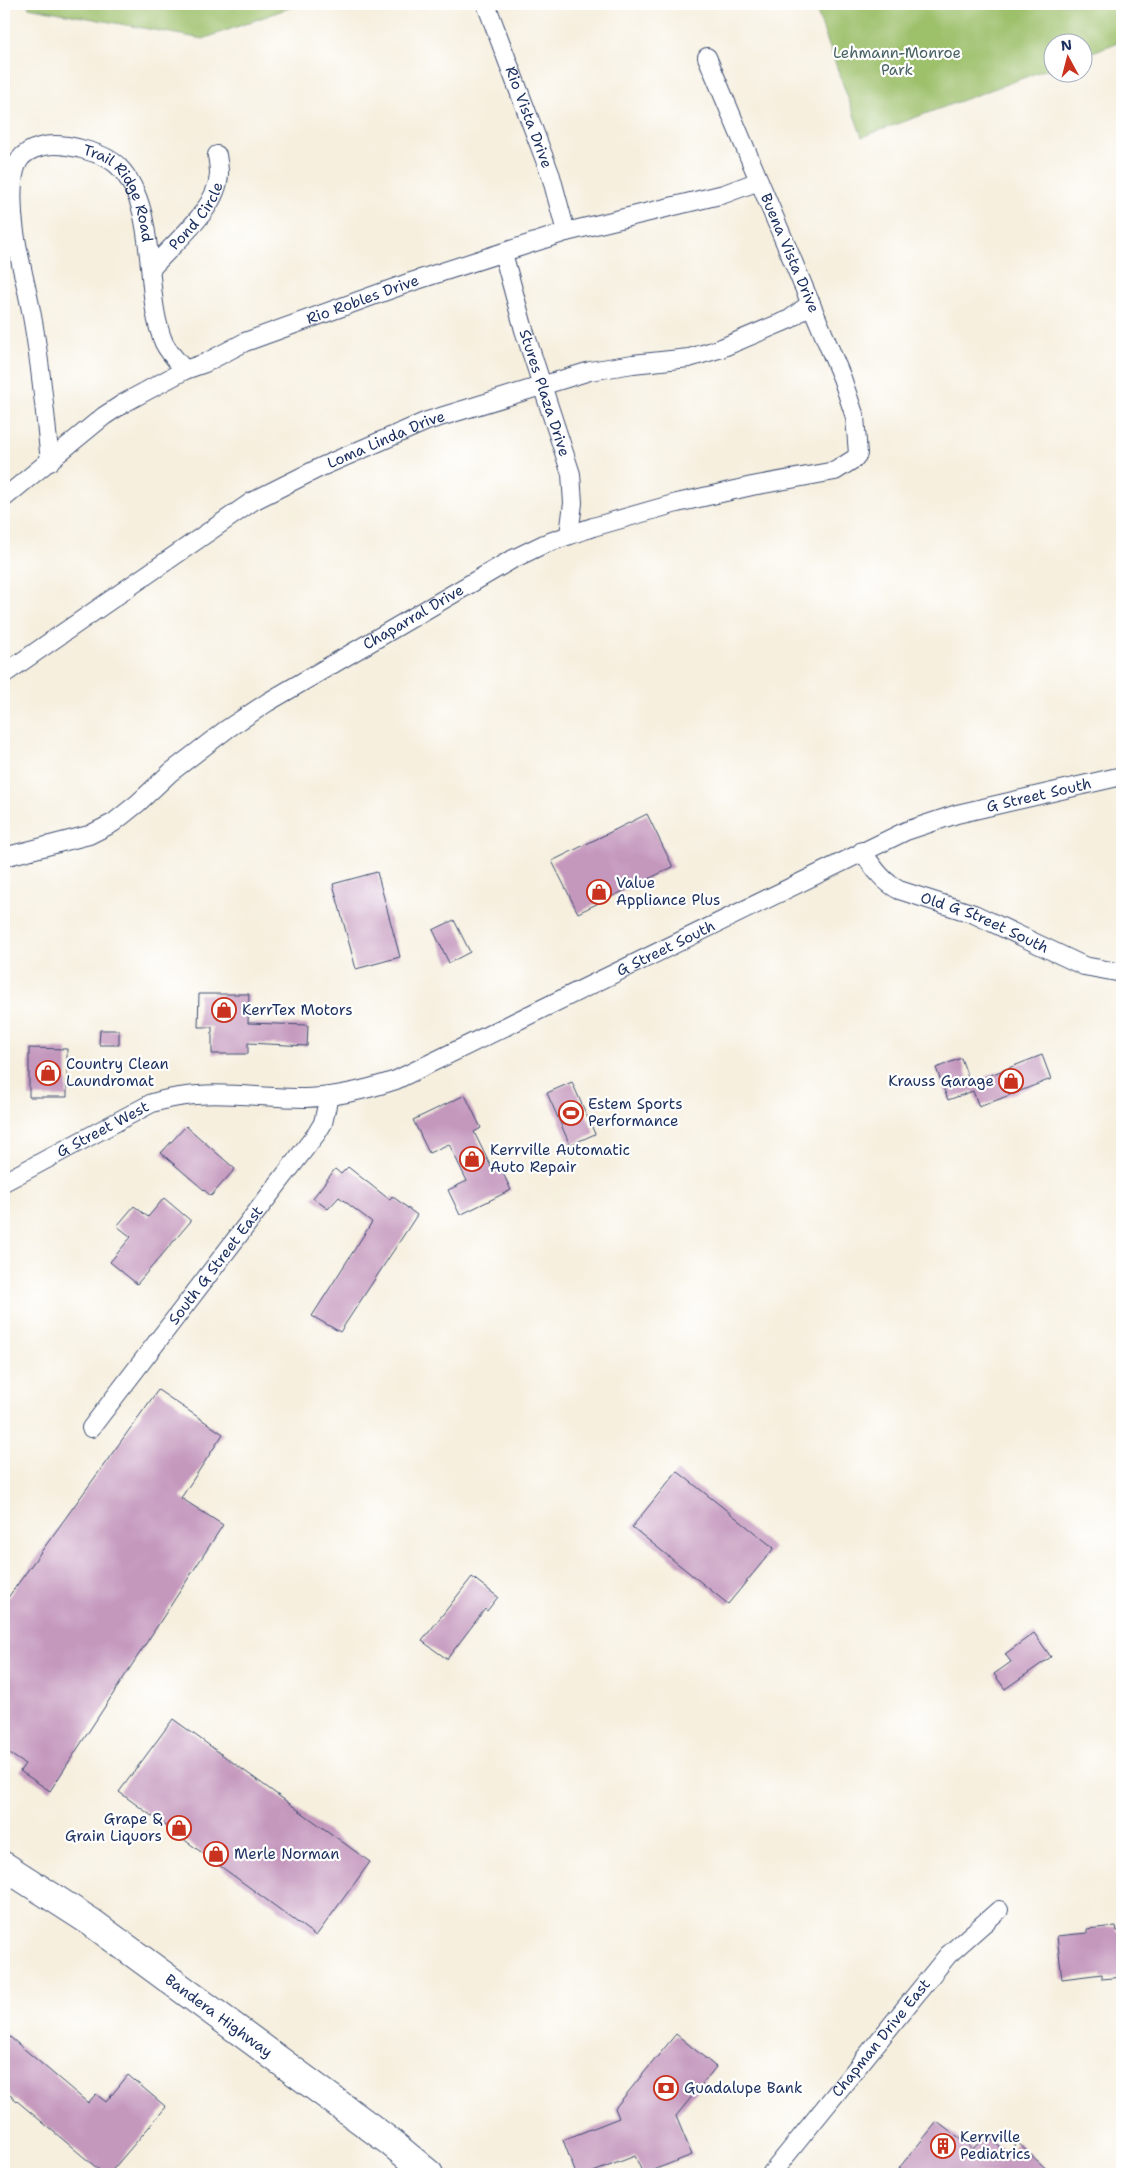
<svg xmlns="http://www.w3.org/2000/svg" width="1126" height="2178" viewBox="0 0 1126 2178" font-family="'Shantell Sans',sans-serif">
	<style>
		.green { fill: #9dc06a; stroke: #5c7864 }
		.building { fill: #c498bd }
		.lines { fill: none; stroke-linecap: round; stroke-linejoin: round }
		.street-casing { stroke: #3c4c71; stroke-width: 20 }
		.primary-casing { stroke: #3c4c71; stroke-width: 30 }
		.street { stroke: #fff; stroke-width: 18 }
		.primary { stroke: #fff; stroke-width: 28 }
		.labels { text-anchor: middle; stroke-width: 4.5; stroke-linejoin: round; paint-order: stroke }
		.park-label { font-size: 15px; fill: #486262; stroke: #fff }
		.street-label { font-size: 15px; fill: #1b2f5e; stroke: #fff }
		.poi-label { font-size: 15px; fill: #1b2f5e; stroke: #fff; text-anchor: start }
	</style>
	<rect width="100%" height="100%" fill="#fff"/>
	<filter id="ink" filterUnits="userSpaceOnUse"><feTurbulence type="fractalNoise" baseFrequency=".02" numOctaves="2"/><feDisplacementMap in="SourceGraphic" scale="10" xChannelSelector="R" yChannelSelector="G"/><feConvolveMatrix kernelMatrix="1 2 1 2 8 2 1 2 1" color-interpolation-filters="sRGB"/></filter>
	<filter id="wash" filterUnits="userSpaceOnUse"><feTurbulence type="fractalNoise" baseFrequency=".0096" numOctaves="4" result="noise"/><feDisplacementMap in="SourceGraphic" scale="20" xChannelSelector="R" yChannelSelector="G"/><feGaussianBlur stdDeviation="1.12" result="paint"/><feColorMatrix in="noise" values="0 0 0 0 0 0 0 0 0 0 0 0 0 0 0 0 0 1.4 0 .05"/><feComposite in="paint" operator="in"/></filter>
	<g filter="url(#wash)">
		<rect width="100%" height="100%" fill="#f6efde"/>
		<path class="green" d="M29,4h271l-97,35 -175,-32z
			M814,4h308v37l-38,14v-13h-30l-1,25 -191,70z"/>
		<g id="blocks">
			<path class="building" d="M647,814l26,53 -95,46 -26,-52z
				M377,872l23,85 -44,12 -23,-85z
				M454,920l16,32 -21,11 -16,-33z
				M199,994h50l-1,29 60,2 -1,21 -59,-3v11h-36v-27h-14z
				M100,1030h19v15h-20z
				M29,1048l38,1v48h-38z
				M1042,1055l9,24 -72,28 -6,-16 -25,9 -12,-32 25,-10 9,25z
				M572,1082l23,52 -25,11 -23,-52z
				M465,1095l16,33 -7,4 18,37 7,-4 12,25 -51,25 -12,-25 19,-9 -18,-37 -20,9 -16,-33z
				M186,1126l49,43 -24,27 -50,-43z
				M348,1167l42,33 2,-4 25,19 -77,117 -28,-16 60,-94 -33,-25 -11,12 -15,-11 22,-29 6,5z
				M164,1198l27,23 -54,63 -27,-22 21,-25 -14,-11 17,-20 14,11z
				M158,1390l65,44 -42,64 42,27 -173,266 -30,-20 5,-7 -21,-14v-147z
				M677,1471l97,77 -46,56 -96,-77z
				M472,1577l26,20 -11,14 -2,-2 -38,50 -25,-18z
				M1034,1633l17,24 -46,32 -11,-15 17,-12 -6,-8z
				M173,1719l197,143 -54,74 -197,-144z
				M1116,1926l1,5 5,-1v47l-20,2v-5l-40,5 -5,-43 30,-3v-4z
				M4,2032l84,71 8,-9 10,8 22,-27 38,32 -57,67h-5l-100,-84z
				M676,2034l40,33 -40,49 16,39 -49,19 -8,-18 -47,18h-12l-13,-34 56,-22 -4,-10z
				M937,2122l36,27 13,-14 22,19 9,-12 35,32h-158z"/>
		</g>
	</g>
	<g filter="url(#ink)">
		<use href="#blocks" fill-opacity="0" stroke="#3c4c71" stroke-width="1"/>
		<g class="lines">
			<defs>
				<g id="street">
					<path id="s1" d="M486,4l65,172 15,56"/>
					<path id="s2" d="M503,253l21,77 47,144 2,29 -4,32"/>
					<path id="s3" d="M151,269c22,-26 67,-60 68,-95 0,-6 -1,-13 -2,-19"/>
					<path id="s4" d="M50,462c-5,-49 -9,-98 -18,-146 -8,-46 -23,-86 -19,-134 2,-20 8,-30 27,-35 14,-4 31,-1 45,3 11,3 25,8 33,16 42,42 24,126 46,177 5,10 13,18 21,27"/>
					<path id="s5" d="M4,498l100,-82 20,-13 61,-33 20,-7 40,-21 166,-60 155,-50 158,-38 35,-13"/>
					<path id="s6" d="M4,674l249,-173 68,-34 106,-46 163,-50 43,-7 56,-6 30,-9 71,-30 21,-16"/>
					<path id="s7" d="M862,851c11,16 20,30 37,39l75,24 110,52 38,7"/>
					<path id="s8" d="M4,857l85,-22 24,-12 25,-20 33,-31 56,-43 41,-27 243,-142 33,-16 49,-17 84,-24 75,-17 83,-15 19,-12 4,-5 -3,-37 -13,-39 -135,-321"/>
					<path id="s9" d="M4,1182l148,-79c52,-16 100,-5 153,-5 31,-1 61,-8 91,-18l510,-249 51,-17 165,-38"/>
					<path id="s10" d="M91,1428l226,-295 6,-10 6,-27"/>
					<path id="s11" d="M771,2174l177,-219 51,-45"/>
				</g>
				<g id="primary">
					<path id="s12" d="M4,1866l87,56 298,219 40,33"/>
				</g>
			</defs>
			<use href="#street" class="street-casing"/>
			<use href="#primary" class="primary-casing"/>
			<use href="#street" class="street"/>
			<use href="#primary" class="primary"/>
		</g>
	</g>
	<defs>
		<symbol id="shop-ring" viewBox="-11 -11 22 22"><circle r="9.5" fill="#fff" stroke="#c8321e" stroke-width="1.5"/><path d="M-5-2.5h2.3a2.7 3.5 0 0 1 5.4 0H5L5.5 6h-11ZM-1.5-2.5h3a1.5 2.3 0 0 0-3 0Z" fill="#c8321e"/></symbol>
		<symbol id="stadium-ring" viewBox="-11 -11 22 22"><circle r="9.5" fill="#fff" stroke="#c8321e" stroke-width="1.5"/><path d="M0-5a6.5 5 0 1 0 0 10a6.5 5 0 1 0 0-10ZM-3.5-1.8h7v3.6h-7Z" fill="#c8321e"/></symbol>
		<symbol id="bank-ring" viewBox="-11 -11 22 22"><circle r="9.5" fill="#fff" stroke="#c8321e" stroke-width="1.5"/><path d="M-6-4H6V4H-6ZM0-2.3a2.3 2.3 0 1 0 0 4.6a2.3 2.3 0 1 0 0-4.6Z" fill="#c8321e"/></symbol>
		<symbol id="building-ring" viewBox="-11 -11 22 22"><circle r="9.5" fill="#fff" stroke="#c8321e" stroke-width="1.5"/><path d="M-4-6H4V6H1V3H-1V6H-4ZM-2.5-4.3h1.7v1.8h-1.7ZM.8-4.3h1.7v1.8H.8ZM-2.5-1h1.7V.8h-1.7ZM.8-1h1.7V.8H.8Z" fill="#c8321e"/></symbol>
	</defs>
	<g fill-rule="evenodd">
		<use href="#shop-ring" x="585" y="878" width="28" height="28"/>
		<use href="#shop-ring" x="210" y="996" width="28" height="28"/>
		<use href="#shop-ring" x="34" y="1059" width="28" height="28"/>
		<use href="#shop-ring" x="997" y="1067" width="28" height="28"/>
		<use href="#stadium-ring" x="557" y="1099" width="28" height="28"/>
		<use href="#shop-ring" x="458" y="1145" width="28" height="28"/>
		<use href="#shop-ring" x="165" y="1814" width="28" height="28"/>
		<use href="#shop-ring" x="202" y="1840" width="28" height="28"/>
		<use href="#bank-ring" x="652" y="2074" width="28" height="28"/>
		<use href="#building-ring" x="929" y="2132" width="28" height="28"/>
	</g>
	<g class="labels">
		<g class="park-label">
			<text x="897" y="58">Lehmann-Monroe<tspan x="897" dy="17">Park</tspan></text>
		</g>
		<g class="street-label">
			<text dy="5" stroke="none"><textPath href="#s1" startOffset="121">Rio Vista Drive</textPath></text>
			<text dy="5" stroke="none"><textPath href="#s4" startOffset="436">Trail Ridge Road</textPath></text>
			<text dy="5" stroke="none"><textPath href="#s3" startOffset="70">Pond Circle</textPath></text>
			<text transform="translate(790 253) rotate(67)" y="5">Buena Vista Drive</text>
			<text dy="5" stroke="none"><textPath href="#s5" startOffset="414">Rio Robles Drive</textPath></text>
			<text dy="5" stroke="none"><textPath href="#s2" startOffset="146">Stures Plaza Drive</textPath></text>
			<text dy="5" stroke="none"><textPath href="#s6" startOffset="450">Loma Linda Drive</textPath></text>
			<text dy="5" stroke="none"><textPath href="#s8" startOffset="480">Chaparral Drive</textPath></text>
			<text dy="5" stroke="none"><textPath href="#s9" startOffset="1120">G Street South</textPath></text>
			<text dy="5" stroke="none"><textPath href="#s7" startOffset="146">Old G Street South</textPath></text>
			<text dy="5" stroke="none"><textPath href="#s9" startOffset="715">G Street South</textPath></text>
			<text dy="5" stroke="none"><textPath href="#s9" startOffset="112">G Street West</textPath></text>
			<text dy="5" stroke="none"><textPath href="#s10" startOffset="205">South G Street East</textPath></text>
			<text dy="5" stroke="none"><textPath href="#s12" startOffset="262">Bandera Highway</textPath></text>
			<text dy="5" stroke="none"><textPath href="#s11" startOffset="175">Chapman Drive East</textPath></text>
		</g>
		<g class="poi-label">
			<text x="616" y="888">Value<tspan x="616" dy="17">Appliance Plus</tspan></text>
			<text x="242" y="1015">KerrTex Motors</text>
			<text x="66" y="1069">Country Clean<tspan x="66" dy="17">Laundromat</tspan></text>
			<text x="994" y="1086" text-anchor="end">Krauss Garage</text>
			<text x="588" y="1109">Estem Sports<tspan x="588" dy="17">Performance</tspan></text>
			<text x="490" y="1155">Kerrville Automatic<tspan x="490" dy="17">Auto Repair</tspan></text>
			<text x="162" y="1824" text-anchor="end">Grape &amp;<tspan x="162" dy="17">Grain Liquors</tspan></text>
			<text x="234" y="1859">Merle Norman</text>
			<text x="684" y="2093">Guadalupe Bank</text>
			<text x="960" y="2142">Kerrville<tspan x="960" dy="17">Pediatrics</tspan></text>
		</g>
	</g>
	<rect width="1126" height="2178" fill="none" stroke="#fff" stroke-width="20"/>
	<g transform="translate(1068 58) rotate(353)"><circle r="24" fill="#ffffff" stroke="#a4acbf"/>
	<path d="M0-4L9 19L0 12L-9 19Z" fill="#c8321e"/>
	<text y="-8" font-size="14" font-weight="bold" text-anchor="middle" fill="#1b2f5e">N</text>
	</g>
</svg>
